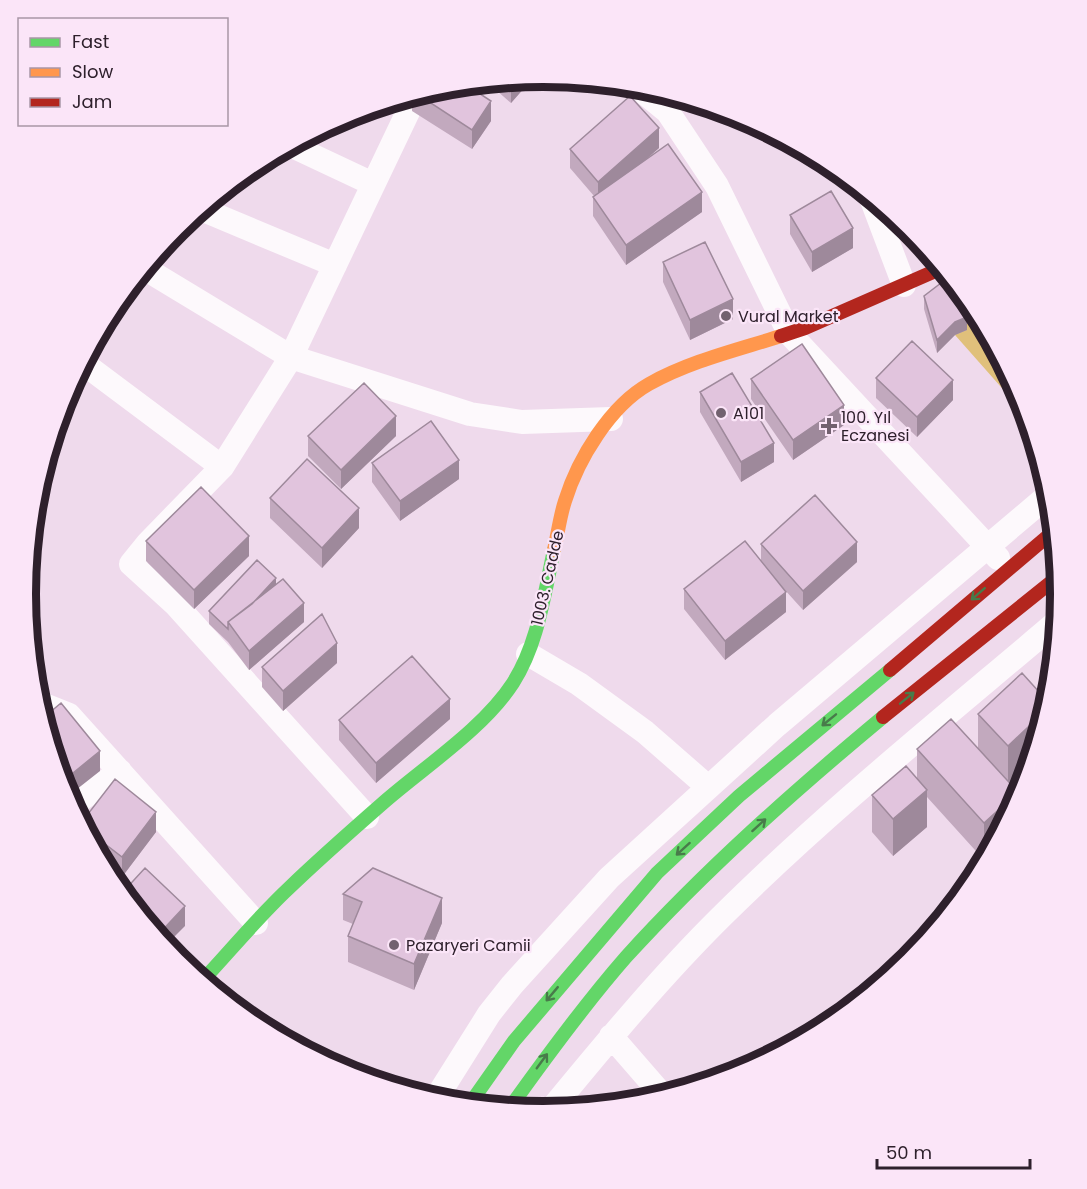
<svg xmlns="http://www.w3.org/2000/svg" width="1087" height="1189" viewBox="0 0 1087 1189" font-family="Poppins,sans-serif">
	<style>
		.green { fill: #e0c07b }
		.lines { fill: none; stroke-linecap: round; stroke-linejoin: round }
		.street { stroke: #fdf9fc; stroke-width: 24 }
		.fast { stroke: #63d668; stroke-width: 14 }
		.slow { stroke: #ff974d; stroke-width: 14 }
		.jam { stroke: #b3261e; stroke-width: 14 }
		.wall { fill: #c2a9be }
		.shaded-wall { fill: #9e899b }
		.building { fill: #e1c4dd; stroke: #9e899b; stroke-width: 1.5 }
		.oneway { stroke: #487b4a }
		.poi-dot { fill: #72616f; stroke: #fbe5f8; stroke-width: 2 }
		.labels { text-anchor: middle; stroke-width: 4.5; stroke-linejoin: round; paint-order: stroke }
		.poi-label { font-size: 16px; fill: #2e202c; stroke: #fbe5f8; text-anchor: start }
		.street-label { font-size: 16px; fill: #2e202c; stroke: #fbe5f8 }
		.rim { fill: none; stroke: #2e202c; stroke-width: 8 }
	</style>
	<rect width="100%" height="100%" fill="#efdaec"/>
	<path class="green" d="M978,314l44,83 1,1 -7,6 -61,-69z"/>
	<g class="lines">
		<path class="street" d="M636,86l32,26 49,74 72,147 209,225
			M290,145l83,39
			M870,195l34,90
			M201,209l134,56
			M144,268l147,89 179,57 52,8 89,-3
			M83,363l139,104
			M528,654l51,30 66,48 63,55
			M36,698l8,7 25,10 187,208
			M72,806l48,-35
			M367,817l-191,-212 -45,-41 17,-21 74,-76 69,-110 125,-262
			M611,1036l53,61
			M435,1100l54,-86 23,-29 97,-107 168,-153 274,-232
			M549,1112c56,-68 112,-136 175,-198 105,-104 222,-198 335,-294"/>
		<path class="fast" d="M202,981c29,-31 56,-64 87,-93 30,-29 62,-57 94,-85 41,-36 100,-74 130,-120 25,-39 31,-88 41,-133
			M469,1105l45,-64 143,-168 82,-77 151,-126
			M509,1109c37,-52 75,-104 117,-152 79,-87 167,-165 257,-240"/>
		<path class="slow" d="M554,550c4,-17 6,-34 11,-49 13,-42 45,-95 84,-117 41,-23 88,-34 132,-48"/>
		<path class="jam" d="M781,336l24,-8 137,-60
			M890,670l165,-140
			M883,717l177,-142"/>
	</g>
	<path class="wall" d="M533,78l-22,25 -24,-21z
		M443,86l48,35 -19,28 -60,-38v-15z
		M659,148l-12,11 55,53 -76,53 -33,-49v-19l1,-1 -24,-28v-19z
		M790,215l63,33 -41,24 -22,-38z
		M663,262l70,57 -43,21 -27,-58z
		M924,296l43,34 -12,5 -18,18 -13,-44z
		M876,378l77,22 -36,37 -41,-39z
		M751,379l93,46 -51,35 -42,-61z
		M700,392l74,70 -33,20 -41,-70z
		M308,436h88l-55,53 -33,-33z
		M372,463l87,16 -59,42 -28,-39z
		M270,498l89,30 -37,40 -52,-50z
		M146,541l103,15 -55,53 -48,-48z
		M761,544l96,18 -54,48 -28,-31 11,33 -61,48 -41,-51v-20l77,-28z
		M276,585l28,37 -55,48 -21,-28 -19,-18v-13z
		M337,663l-54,48 -21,-24v-20z
		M1049,703l-17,57 -23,22 9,19 -29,54 -5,5 -57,-63v30l-34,29 -21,-24v-37l45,-16v-30l61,-1v-34z
		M450,719l-74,64 -37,-43v-20z
		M81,823l75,9 -34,45 -20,-15v1z
		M343,894l99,29 -28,67 -66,-28v-26l5,-12 -10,-4z"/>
	<path class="shaded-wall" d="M533,78l-22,25v-20l3,-4z
		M491,101v20l-19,28v-19z
		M659,128v20l-61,53v-19z
		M702,192v20l-76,53v-20z
		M853,228v20l-41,24v-20z
		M733,299v20l-43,21v-20z
		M967,317v13l-12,5 -18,18v-13l18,-18z
		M953,380v20l-36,37v-20z
		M844,405v20l-51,35v-20z
		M396,416v20l-55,53v-19z
		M774,443v19l-33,20v-20z
		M459,460v19l-59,42v-20z
		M359,508v20l-37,40v-20z
		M249,536v20l-55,53v-19z
		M857,542v20l-54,48v-19z
		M276,578v14l-45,34z
		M786,592v20l-61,48v-19z
		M304,603v19l-55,48v-19z
		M337,643v20l-54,48v-20z
		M450,699v20l-74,64v-20z
		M1047,709l-15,51 -24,23v-37z
		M100,751v20l-33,26 -5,-15z
		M927,790v37l-34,29v-37z
		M1018,792v9l-20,38 -4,-5v12l-5,9 -5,5v-37z
		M156,812v20l-34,45v-20z
		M102,853v10l-3,-7z
		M442,898v25l-28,67v-26z
		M185,906v20l-20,20 -8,-10z"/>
	<path class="building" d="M514,79l-3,4 -3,-3z
		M465,84l26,17 -19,29 -55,-36 26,-8z
		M630,96l29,32 -61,54 -28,-33z
		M668,144l34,48 -76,53 -33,-48z
		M831,191l22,37 -41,24 -22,-37z
		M705,242l28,57 -43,21 -27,-58z
		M941,283l26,34 -12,5 -18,18 -13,-44z
		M912,341l41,39 -36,37 -41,-39z
		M802,344l42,61 -51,35 -42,-61z
		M732,373l42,70 -33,19 -41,-70z
		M364,383l32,33 -55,54 -33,-34z
		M431,421l28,39 -59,41 -28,-38z
		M307,459l52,49 -37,40 -52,-50z
		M201,487l48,49 -55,54 -48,-49z
		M815,495l42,47 -54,49 -42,-47z
		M745,541l41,51 -61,49 -41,-52z
		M257,560l19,18 -24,26 -24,18v7l-19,-18z
		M283,579l21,24 -55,48 -21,-29z
		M322,614l15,29 -54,48 -21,-24z
		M412,656l38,43 -74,64 -37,-43z
		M1022,673l27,30 -2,6 -39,37 -30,-32z
		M61,703l39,48 -38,31 -20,-63z
		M951,719l67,73 -34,31 -67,-74z
		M906,766l21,24 -34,29 -21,-24z
		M115,779l41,33 -34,45 -39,-30 -2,-4z
		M1006,823l-8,16 -4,-5z
		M92,844l10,9 -3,3z
		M145,868l40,38 -28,30 -35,-43z
		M373,868l69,30 -28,66 -66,-28 14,-34 -19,-8z"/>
	<defs><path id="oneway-shaft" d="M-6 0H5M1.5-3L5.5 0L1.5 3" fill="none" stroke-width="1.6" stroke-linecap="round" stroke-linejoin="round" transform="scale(1.5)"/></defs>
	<g class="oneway">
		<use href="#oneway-shaft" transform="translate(978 594) rotate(139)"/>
		<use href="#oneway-shaft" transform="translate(907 698) rotate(-39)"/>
		<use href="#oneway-shaft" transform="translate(829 720) rotate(141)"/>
		<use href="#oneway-shaft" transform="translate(759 825) rotate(-42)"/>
		<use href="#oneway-shaft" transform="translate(683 849) rotate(138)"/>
		<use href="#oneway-shaft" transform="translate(552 994) rotate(130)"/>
		<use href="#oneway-shaft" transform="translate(542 1061) rotate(-54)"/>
	</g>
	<g class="poi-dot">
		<circle cx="726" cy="316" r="6"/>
		<circle cx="721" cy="413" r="6"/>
		<path d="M826 417h6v6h6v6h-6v6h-6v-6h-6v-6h6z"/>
		<circle cx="394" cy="945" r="6"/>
	</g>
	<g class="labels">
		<g class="poi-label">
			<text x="738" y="322">Vural Market</text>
			<text x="733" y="419">A101</text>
			<text x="841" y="423">100. Yıl<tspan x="841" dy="18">Eczanesi</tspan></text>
			<text x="406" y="951">Pazaryeri Camii</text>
		</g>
		<g class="street-label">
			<text transform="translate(547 578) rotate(-77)" y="6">1003. Cadde</text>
		</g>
	</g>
	<path d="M0 0H1087V1189H0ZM36 594a507 507 0 1 1 1014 0a507 507 0 1 1-1014 0Z" fill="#fbe5f8" fill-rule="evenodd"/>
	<path class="rim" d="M36 594a507 507 0 1 1 1014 0a507 507 0 1 1-1014 0Z"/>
	<rect x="18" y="18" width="210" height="108" fill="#fbe5f8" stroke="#a996a6" stroke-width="1.5"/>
	<rect x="30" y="38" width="30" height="9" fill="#63d668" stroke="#a996a6" stroke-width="1.5"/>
	<text x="72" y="48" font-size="18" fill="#2e202c">Fast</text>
	<rect x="30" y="68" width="30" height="9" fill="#ff974d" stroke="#a996a6" stroke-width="1.5"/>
	<text x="72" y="78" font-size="18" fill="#2e202c">Slow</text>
	<rect x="30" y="98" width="30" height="9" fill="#b3261e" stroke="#a996a6" stroke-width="1.5"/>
	<text x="72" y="108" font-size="18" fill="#2e202c">Jam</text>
	<path d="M877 1159v9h153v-9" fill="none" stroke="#2e202c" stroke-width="3"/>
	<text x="886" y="1159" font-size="18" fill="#2e202c" stroke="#fbe5f8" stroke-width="4.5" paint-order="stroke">50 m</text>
</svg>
